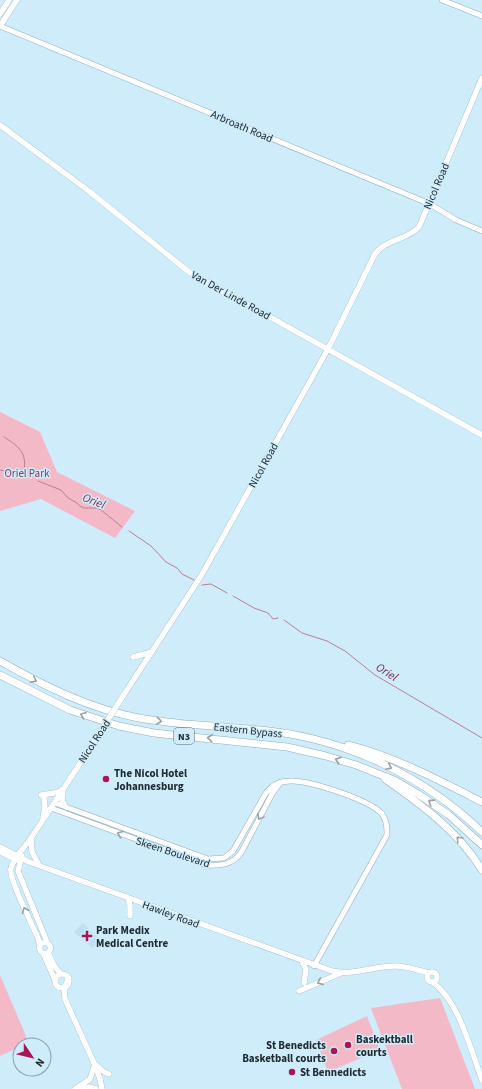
<svg xmlns="http://www.w3.org/2000/svg" width="482" height="1089" viewBox="0 0 482 1089" font-family="'Source Sans 3',sans-serif">
	<style>
		.built { fill: #bde1f3 }
		.green { fill: #f3b9c7 }
		.lines { fill: none; stroke-linecap: round; stroke-linejoin: round }
		.stream { stroke: #bd7f8f; stroke-width: 1 }
		.tertiary-casing { stroke: #92adbb; stroke-width: 6 }
		.secondary-casing { stroke: #92adbb; stroke-width: 6 }
		.motorway-casing { stroke: #92adbb; stroke-width: 8 }
		.tertiary { stroke: #fff; stroke-width: 5 }
		.secondary { stroke: #fff; stroke-width: 5.5 }
		.motorway { stroke: #fff; stroke-width: 7 }
		.secondary-bridge-casing { stroke: #92adbb; stroke-width: 6; stroke-linecap: butt }
		.secondary-bridge { stroke: #fff; stroke-width: 5.5 }
		.oneway { stroke: #9ba0a2 }
		.poi-dot { fill: #a81755; stroke: #cfecfb; stroke-width: 1.5 }
		.labels { text-anchor: middle; stroke-width: 3; stroke-linejoin: round; paint-order: stroke }
		.shield { fill: #cfecfb; stroke: #54656d; stroke-width: 1 }
		.shield-label { font-size: 10px; font-weight: bold; fill: #202b30 }
		.street-label { font-size: 11px; fill: #202b30; stroke: #cfecfb }
		.park-label { font-size: 11px; fill: #863952; stroke: #cfecfb }
		.poi-label { font-size: 11px; font-weight: bold; fill: #202b30; stroke: #cfecfb; text-anchor: start }
		.water-label { font-size: 12px; font-style: italic; fill: #7a2e47; stroke: #cfecfb }
	</style>
	<rect width="100%" height="100%" fill="#cfecfb"/>
	<path class="built" d="M83,923l17,17 -8,8 -18,-16z"/>
	<path class="green" d="M0,412l40,20 17,40 78,39 -20,27 -74,-39 -41,12z
		M0,975l26,61 1,8 -7,1v2l-20,9z
		M440,998l35,91h-73l-31,-81z
		M367,1016l13,34 -52,22 -12,-32z"/>
	<g class="lines">
		<path class="stream" d="M4,437c18,11 24,18 19,39
			M0,470l25,6
			M38,481l23,9 7,8 9,5 3,3 4,2h13l4,2 21,17
			M129,531l22,15 15,16 11,6 5,6 12,6
			M202,585l9,-1 16,9
			M233,596l21,12 14,5 5,6 5,-1
			M284,620l18,13 25,8 18,10 30,24 107,63"/>
		<defs>
			<path id="tertiary" d="M442,0l40,16
				M0,26l430,178 26,16 26,11
				M55,803l153,56 16,-1 9,-7 33,-58c6,-8 14,-12 24,-12 19,-1 80,19 92,33 5,7 5,14 5,21l-73,131
				M51,808l155,57c14,1 26,0 35,-12l31,-59 8,-11"/>
			<path id="secondary" d="M0,14l9,-14
				M0,26l17,-26
				M0,125l90,67 99,80 293,163
				M133,657l19,-5
				M123,696l78,-120 127,-227 47,-95c11,-15 32,-14 44,-27l63,-149
				M63,793l-1,8 4,6
				M41,795l13,-2 9,-3
				M43,817l2,-10 -1,-9
				M31,839l1,13 7,13
				M0,847l29,15 303,109c20,5 42,-5 63,-5 11,0 23,4 34,7
				M0,852l19,9
				M22,856l-4,15 29,71
				M127,897l3,8v11
				M39.5 948a5.5 5.5 0 1 1 11 0a5.5 5.5 0 1 1-11 0Z
				M40,946l-2,-8c-5,-12 -30,-60 -27,-70 3,-11 14,-21 20,-30 22,-33 43,-65 64,-98
				M43,953l12,27
				M48,953l7,14 6,7
				M302,962l4,7 -2,14
				M427 977a5 5 0 1 1 10 0a5 5 0 1 1-10 0Z
				M55 981a7 7 0 1 1 14 0a7 7 0 1 1-14 0Z
				M69,978l-5,10 1,11 29,64 6,16 2,10
				M432,982c26,17 39,68 50,98
				M299,991l42,-18
				M94,1063l10,9 5,2
				M75,1089l15,-10 4,-12
				M82,1089l7,-2 7,2"/>
			<path id="motorway" d="M0,661c44,25 90,48 139,57 15,3 31,4 46,6 28,2 56,4 84,7 79,9 156,46 213,101
				M0,675l70,35 49,16 35,7 133,14 39,9 30,9 38,15 24,14 31,21 33,30
				M348,745c47,12 91,35 134,57
				M385,779c37,26 73,52 97,91"/>
		</defs>
		<use href="#tertiary" class="tertiary-casing"/>
		<use href="#secondary" class="secondary-casing"/>
		<use href="#motorway" class="motorway-casing"/>
		<use href="#tertiary" class="tertiary"/>
		<use href="#secondary" class="secondary"/>
		<use href="#motorway" class="motorway"/>
		<defs>
			<path id="secondary-bridge" d="M95,740l28,-44"/>
		</defs>
		<use href="#secondary-bridge" class="secondary-bridge-casing"/>
		<use href="#secondary-bridge" class="secondary-bridge"/>
	</g>
	<defs><path id="oneway-chevron" d="M-2-3.5L2.5 0L-2 3.5" fill="none" stroke-width="1.6" stroke-linecap="round" stroke-linejoin="round"/></defs>
	<g class="oneway">
		<use href="#oneway-chevron" transform="translate(34 680) rotate(26)"/>
		<use href="#oneway-chevron" transform="translate(83 715) rotate(-160)"/>
		<use href="#oneway-chevron" transform="translate(159 721) rotate(6)"/>
		<use href="#oneway-chevron" transform="translate(210 738) rotate(-174)"/>
		<use href="#oneway-chevron" transform="translate(338 760) rotate(-162)"/>
		<use href="#oneway-chevron" transform="translate(389 767) rotate(26)"/>
		<use href="#oneway-chevron" transform="translate(431 802) rotate(-147)"/>
		<use href="#oneway-chevron" transform="translate(260 817) rotate(118)"/>
		<use href="#oneway-chevron" transform="translate(120 834) rotate(-159)"/>
		<use href="#oneway-chevron" transform="translate(459 839) rotate(-133)"/>
		<use href="#oneway-chevron" transform="translate(25 910) rotate(-113)"/>
		<use href="#oneway-chevron" transform="translate(320 982) rotate(157)"/>
	</g>
	<g class="poi-dot">
		<circle cx="106" cy="779" r="4"/>
		<path d="M85 930h4v4h4v4h-4v4h-4v-4h-4v-4h4z"/>
		<circle cx="348" cy="1045" r="4"/>
		<circle cx="334" cy="1051" r="4"/>
		<circle cx="292" cy="1072" r="4"/>
	</g>
	<g class="labels">
		<rect class="shield" x="174" y="728" width="20" height="16" rx="3"/>
		<g class="shield-label">
			<text x="184" y="740">N3</text>
		</g>
		<g class="street-label">
			<text transform="translate(242 126) rotate(23)" y="4">Arbroath Road</text>
			<text transform="translate(436 186) rotate(-67)" y="4">Nicol Road</text>
			<text transform="translate(231 295) rotate(29)" y="4">Van Der Linde Road</text>
			<text transform="translate(263 465) rotate(-61)" y="4">Nicol Road</text>
			<text transform="translate(248 730) rotate(6)" y="4">Eastern Bypass</text>
			<text transform="translate(94 741) rotate(-57)" y="4">Nicol Road</text>
			<text transform="translate(173 852) rotate(18)" y="4">Skeen Boulevard</text>
			<text transform="translate(171 914) rotate(20)" y="4">Hawley Road</text>
		</g>
		<g class="park-label">
			<text x="27" y="477">Oriel Park</text>
		</g>
		<g class="poi-label">
			<text x="114" y="777">The Nicol Hotel<tspan x="114" dy="13">Johannesburg</tspan></text>
			<text x="96" y="934">Park Medix<tspan x="96" dy="13">Medical Centre</tspan></text>
			<text x="356" y="1043">Baskektball<tspan x="356" dy="13">courts</tspan></text>
			<text x="326" y="1049" text-anchor="end">St Benedicts<tspan x="326" dy="13">Basketball courts</tspan></text>
			<text x="300" y="1076">St Bennedicts</text>
		</g>
		<g class="water-label">
			<text transform="translate(94 501) rotate(21)" y="4">Oriel</text>
			<text transform="translate(387 672) rotate(32)" y="4">Oriel</text>
		</g>
	</g>
	<g transform="translate(32 1057) rotate(125)"><circle r="19" fill="#cfecfb" stroke="#899faa"/>
	<path d="M0-3L7 15L0 10L-7 15Z" fill="#a81755"/>
	<text y="-6" font-size="11" font-weight="bold" text-anchor="middle" fill="#202b30">N</text>
	</g>
</svg>
